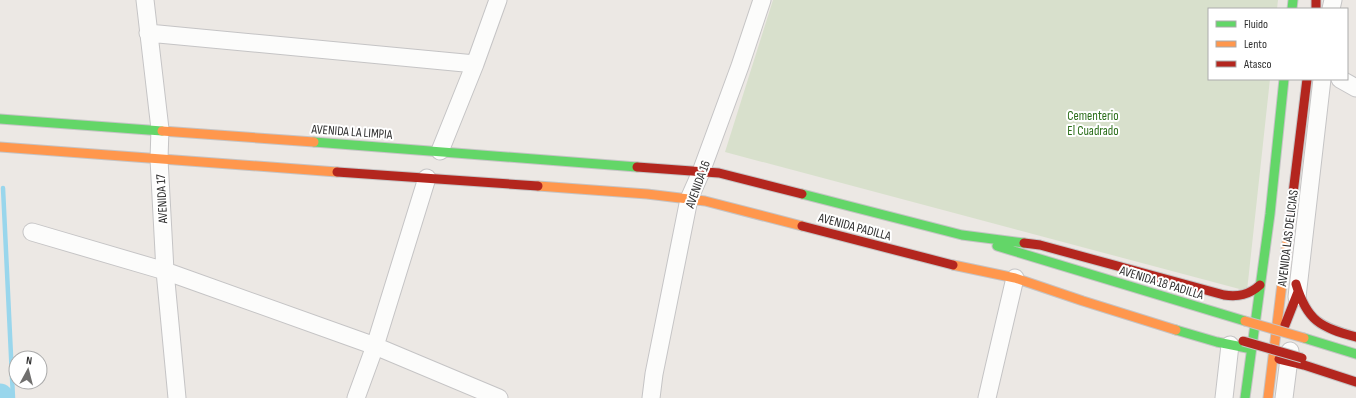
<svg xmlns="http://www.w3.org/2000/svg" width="1356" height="398" viewBox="0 0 1356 398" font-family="'Sofia Sans Condensed',sans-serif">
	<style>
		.cemetery { fill: #d8e0cc }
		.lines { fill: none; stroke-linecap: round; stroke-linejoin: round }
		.stream { stroke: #99d6ec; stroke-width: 4.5 }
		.river { stroke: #99d6ec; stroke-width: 27 }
		.street-casing { stroke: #c5c4c5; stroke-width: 19 }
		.fast-casing { stroke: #c5c4c5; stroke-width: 11 }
		.slow-casing { stroke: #c5c4c5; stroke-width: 11 }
		.jam-casing { stroke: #c5c4c5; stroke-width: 11 }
		.street { stroke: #fcfcfb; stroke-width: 17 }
		.fast { stroke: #63d668; stroke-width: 9 }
		.slow { stroke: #ff974d; stroke-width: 9 }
		.jam { stroke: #b3261e; stroke-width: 9 }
		.slow-bridge-casing { stroke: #c5c4c5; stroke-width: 11; stroke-linecap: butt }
		.jam-bridge-casing { stroke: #c5c4c5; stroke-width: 11; stroke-linecap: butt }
		.slow-bridge { stroke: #ff974d; stroke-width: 9 }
		.jam-bridge { stroke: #b3261e; stroke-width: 9 }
		.labels { text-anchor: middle; stroke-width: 4; stroke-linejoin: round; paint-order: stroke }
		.park-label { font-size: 13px; fill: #2c6e1b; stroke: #fff }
		.street-label { font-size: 13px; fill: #2e2e2e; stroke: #fff }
	</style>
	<rect width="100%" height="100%" fill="#ece8e4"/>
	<path class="cemetery" d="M773,0h505l-1,9h-68v70h61l-23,212 -522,-139z"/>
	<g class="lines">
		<path class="stream" d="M3,188l10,210"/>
		<path class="river" d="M0,397v1"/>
		<defs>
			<path id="street" d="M145,0l15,129 -1,30 6,112 12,127
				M1331,9l2,-9
				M148,33l327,31
				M1340,79l16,9
				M440,151l35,-87 23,-64
				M32,232l133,39 210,75 124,52
				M1297,297l25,-218
				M356,398l19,-52 52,-168
				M651,398l3,-24 35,-175 12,-27 39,-106 22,-66
				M987,398l28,-120
				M1224,398l6,-53
				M1284,398l6,-47"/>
			<path id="fast" d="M1292,9l1,-9
				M0,119l162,12
				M314,142l323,25
				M802,194l160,41 62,8
				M997,246l248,75
				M1176,330l41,12 35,7
				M1304,338l52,16
				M1245,398l25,-184 14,-135"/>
			<path id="slow" d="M162,131l152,11
				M0,147l337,25
				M538,186l109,8 58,7 97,25
				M953,265l62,13 68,23 93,29
				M1268,398l22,-180"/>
			<path id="jam" d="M1316,0v9
				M637,167l82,6 83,21
				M337,172l201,14
				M1290,218l17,-139
				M802,226l151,39
				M1024,243l16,2 184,50c14,2 25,0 36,-10
				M1296,284c11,37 24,43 60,53
				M1285,325l13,-33
				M1279,359l25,6 52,17"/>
		</defs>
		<use href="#street" class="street-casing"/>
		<use href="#fast" class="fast-casing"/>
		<use href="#slow" class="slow-casing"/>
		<use href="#jam" class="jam-casing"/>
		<use href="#street" class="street"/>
		<use href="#fast" class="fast"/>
		<use href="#slow" class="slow"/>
		<use href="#jam" class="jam"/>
		<defs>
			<path id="slow-bridge" d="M1245,321l59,17"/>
			<path id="jam-bridge" d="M1243,341l59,17"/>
		</defs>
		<use href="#slow-bridge" class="slow-bridge-casing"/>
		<use href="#jam-bridge" class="jam-bridge-casing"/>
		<use href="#slow-bridge" class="slow-bridge"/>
		<use href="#jam-bridge" class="jam-bridge"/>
	</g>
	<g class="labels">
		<g class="park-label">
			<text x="1093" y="120">Cementerio<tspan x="1093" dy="15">El Cuadrado</tspan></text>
		</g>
		<g class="street-label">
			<text transform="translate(352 131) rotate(4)" y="5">AVENIDA LA LIMPIA</text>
			<text transform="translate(697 184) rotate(-70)" y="5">AVENIDA 16</text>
			<text transform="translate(161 199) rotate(-93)" y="5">AVENIDA 17</text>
			<text transform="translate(855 226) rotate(15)" y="5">AVENIDA PADILLA</text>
			<text transform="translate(1287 238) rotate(-83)" y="5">AVENIDA LAS DELICIAS</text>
			<text transform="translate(1162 282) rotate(17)" y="5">AVENIDA 18 PADILLA</text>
		</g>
	</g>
	<rect x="1208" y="8" width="140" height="72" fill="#ffffff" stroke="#ababab"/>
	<rect x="1216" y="21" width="20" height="6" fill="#63d668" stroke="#ababab"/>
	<text x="1244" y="28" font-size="12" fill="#2e2e2e">Fluido</text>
	<rect x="1216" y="41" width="20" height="6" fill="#ff974d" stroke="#ababab"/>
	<text x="1244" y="48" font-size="12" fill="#2e2e2e">Lento</text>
	<rect x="1216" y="61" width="20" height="6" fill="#b3261e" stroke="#ababab"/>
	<text x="1244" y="68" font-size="12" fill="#2e2e2e">Atasco</text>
	<g transform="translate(28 370) rotate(7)"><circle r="19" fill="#ffffff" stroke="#ababab"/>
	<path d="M0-3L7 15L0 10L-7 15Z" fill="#706f6e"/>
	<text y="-6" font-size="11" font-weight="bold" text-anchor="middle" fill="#2e2e2e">N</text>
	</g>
</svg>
